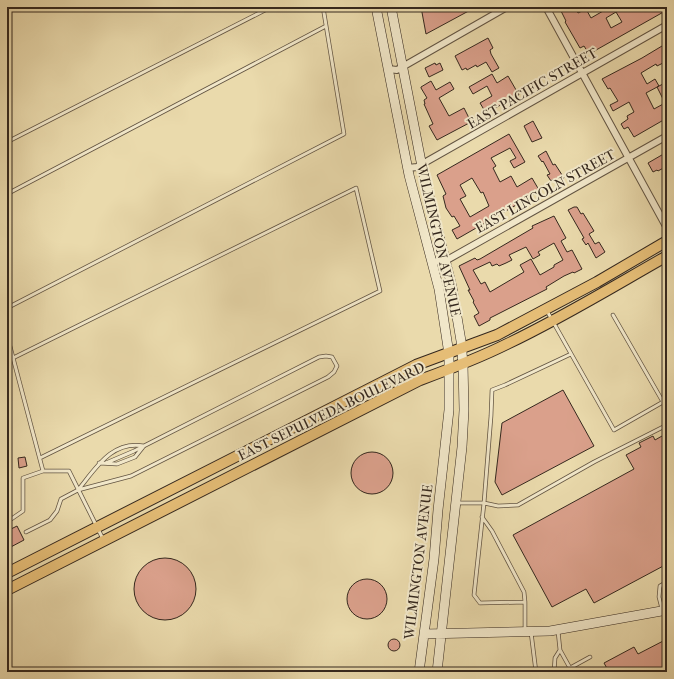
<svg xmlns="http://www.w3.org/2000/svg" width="674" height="679" viewBox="0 0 674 679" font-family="'IM FELL French Canon',serif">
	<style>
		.building { fill: #daa08b; stroke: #35281e; fill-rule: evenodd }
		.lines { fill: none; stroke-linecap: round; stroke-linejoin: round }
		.lane-casing { stroke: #625442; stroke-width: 4.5 }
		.street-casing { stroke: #625442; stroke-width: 8 }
		.secondary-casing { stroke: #35281e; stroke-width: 10 }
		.primary-casing { stroke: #35281e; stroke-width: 12 }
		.lane { stroke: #f1e7c9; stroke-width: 3 }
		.street { stroke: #f1e7c9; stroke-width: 6 }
		.secondary { stroke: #f1e7c9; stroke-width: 9 }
		.primary { stroke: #e5bd76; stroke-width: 10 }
		.labels { text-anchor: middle; stroke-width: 4; stroke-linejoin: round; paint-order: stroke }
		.street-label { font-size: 14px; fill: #35281e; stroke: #f1e7c9 }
	</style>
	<rect width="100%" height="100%" fill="#eadaac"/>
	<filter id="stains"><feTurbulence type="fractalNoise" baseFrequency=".005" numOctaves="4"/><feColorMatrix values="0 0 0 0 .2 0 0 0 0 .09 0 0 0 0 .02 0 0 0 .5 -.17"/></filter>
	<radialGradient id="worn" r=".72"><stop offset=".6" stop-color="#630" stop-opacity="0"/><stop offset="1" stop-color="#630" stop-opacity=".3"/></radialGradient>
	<path class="building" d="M421,7h55l-50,27z
		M559,7h16l3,6 8,-4 5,9 19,-11h57v3l-78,44 -5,-8 -4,2 -15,-26 1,-1zM616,12l6,10 -11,6 -5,-10z
		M488,38l5,10 -3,2 1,4 8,14 -7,4 -6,-10 -9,5 -1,-2 -9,5 -1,-2 -4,2 -7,-14z
		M667,43v18l-10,5 -1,-2 -15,9 6,11 8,-5 4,7 -13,7 8,16 11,-6 -8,-16 10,-5v36l-33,19 -6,-10 -4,2 -3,-5 7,-5 -1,-3 7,-4 -5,-10 -16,9 -3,-6 8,-4 -8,-13 -2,1 -6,-10 40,-21z
		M435,63l1,2 4,-2 3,7 -14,7 -4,-9z
		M492,74l5,9 11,-7 11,19 -33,18 -6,-10 12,-7 -5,-10 -14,8 -4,-7z
		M431,81l5,9 14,-8 4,7 -15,9 10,18 15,-8 7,14 -34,18 -8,-14 4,-2 -9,-20h1l-1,-4 3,-2 -6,-10v-1z
		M533,121l9,17 -10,4 -8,-16z
		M509,134l16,28 -11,6 -4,-7 6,-3 -6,-10 -19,10 5,8 -3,2 7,14 11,-6 6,11 15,-9 7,12 -14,10 -68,39 -5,-9 8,-4 -6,-10 -2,1 -6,-9 -3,-12 3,-2 -9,-19zM472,178l9,15 2,-1 6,14 -19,11 -10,-18 6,-3 -6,-11z
		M546,151l7,14 2,-1 9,14 -7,4h-2l-2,-3 -2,2 -4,-6 3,-1 -7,-13 -1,1 -4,-6z
		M667,152v14l-9,5 -1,-1 -4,2 -5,-9z
		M574,207h3l4,7 2,-1 11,18 -5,3 6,10 4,-2 6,10 -9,6 -8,-15 -2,2 -4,-6 2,-1 -16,-28z
		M554,216l12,22 -5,3 6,11 5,-2 10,19 -8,4 -1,-1 -9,4 -18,11 1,2 -51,26 -6,3v2l-11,6 -5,-10 5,-3 -6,-11 1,-1 -6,-11h2l-11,-24 16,-8 2,2 3,-1 53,-31 -1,-2zM554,243l9,17 -9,5v2l-14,8 -9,-16 -11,6 4,7 -34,20 -5,-10 -4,2 -8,-14 17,-8 2,4 5,-2 2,2 7,-3 6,-3 -3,-5 17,-8 7,12 7,-4 -2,-3z
		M563,390l31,56 -92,49 -7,-13 7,-59z
		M653,436l2,4 7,-4 5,10v118l-73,39 -8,-14 -34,18 -39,-72 121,-66 -8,-14 15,-8 -2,-4z
		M351 473a21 21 0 1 1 42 0a21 21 0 1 1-42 0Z
		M25,457l2,9 -8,2 -1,-10z
		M17,526l7,14 -17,9v-18z
		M134 589a31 31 0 1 1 62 0a31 31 0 1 1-62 0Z
		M347 599a20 20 0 1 1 40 0a20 20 0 1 1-40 0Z
		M388 645a6 6 0 1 1 12 0a6 6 0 1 1-12 0Z
		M667,639v33h-58l-5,-9 30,-16 4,7z"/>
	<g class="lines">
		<defs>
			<path id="lane" d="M7,142l264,-135
				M7,194l319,-168
				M7,308l337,-174 -21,-127
				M547,311l67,119 49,-28 -50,-87
				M7,335l36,136h26l34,68
				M13,358l343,-170 24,103 -340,167
				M99,463l18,1 18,-7 8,-10
				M78,490c18,-22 34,-50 66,-44
				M458,503h26l7,-87 1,-26 13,-5 66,-31
				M482,517l10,14 32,61 1,10 -45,1 -6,-8 10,-92 14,3 20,-1 76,-43 73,-37
				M7,522l16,-11v-33l20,-7
				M26,532l24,-12 7,-9 4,-12 17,-9 53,-14 197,-99 6,-5 3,-6 -5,-9 -6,-1 -7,1 -185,94 -28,12
				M525,602v28
				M662,609l-3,-12 1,-11 7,-4
				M558,631l2,19 10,18 20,-11
				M531,632l5,40
				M554,672l1,-14 5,-8"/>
			<path id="street" d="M546,7l121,221
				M388,69l9,1 110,-63
				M408,168l9,-1 250,-142
				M432,262l15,-2 220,-124"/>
			<path id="secondary" d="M376,7l33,168 30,114 10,65v56l-11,100 -4,49 -15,113
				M391,7l32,165 29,115 9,54 2,23 1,46 -2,37 -25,225
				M424,634l126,-3 117,-21"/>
			<path id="primary" d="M7,573l409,-208 81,-30 100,-53 70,-41
				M7,590l413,-210c30,-11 59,-22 87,-36 55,-26 107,-58 160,-88"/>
		</defs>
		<use href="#lane" class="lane-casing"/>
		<use href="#street" class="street-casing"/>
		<use href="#secondary" class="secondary-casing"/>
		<use href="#primary" class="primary-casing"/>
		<use href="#lane" class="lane"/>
		<use href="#street" class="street"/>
		<use href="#secondary" class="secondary"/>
		<use href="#primary" class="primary"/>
	</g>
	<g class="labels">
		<g class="street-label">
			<text transform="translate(532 88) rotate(-30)" y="5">EAST PACIFIC STREET</text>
			<text transform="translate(545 191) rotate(-29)" y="5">EAST LINCOLN STREET</text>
			<text transform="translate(439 240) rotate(77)" y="5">WILMINGTON AVENUE</text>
			<text transform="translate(331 411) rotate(-26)" y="5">EAST SEPULVEDA BOULEVARD</text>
			<text transform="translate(418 562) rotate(-83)" y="5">WILMINGTON AVENUE</text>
		</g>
	</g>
	<rect width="674" height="679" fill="none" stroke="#eadaac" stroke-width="24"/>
	<rect x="8" y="8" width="658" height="663" fill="none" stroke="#35281e" stroke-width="2"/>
	<rect x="12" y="12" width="650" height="655" fill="none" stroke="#35281e"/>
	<rect width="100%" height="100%" filter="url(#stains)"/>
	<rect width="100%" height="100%" fill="url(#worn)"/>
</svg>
